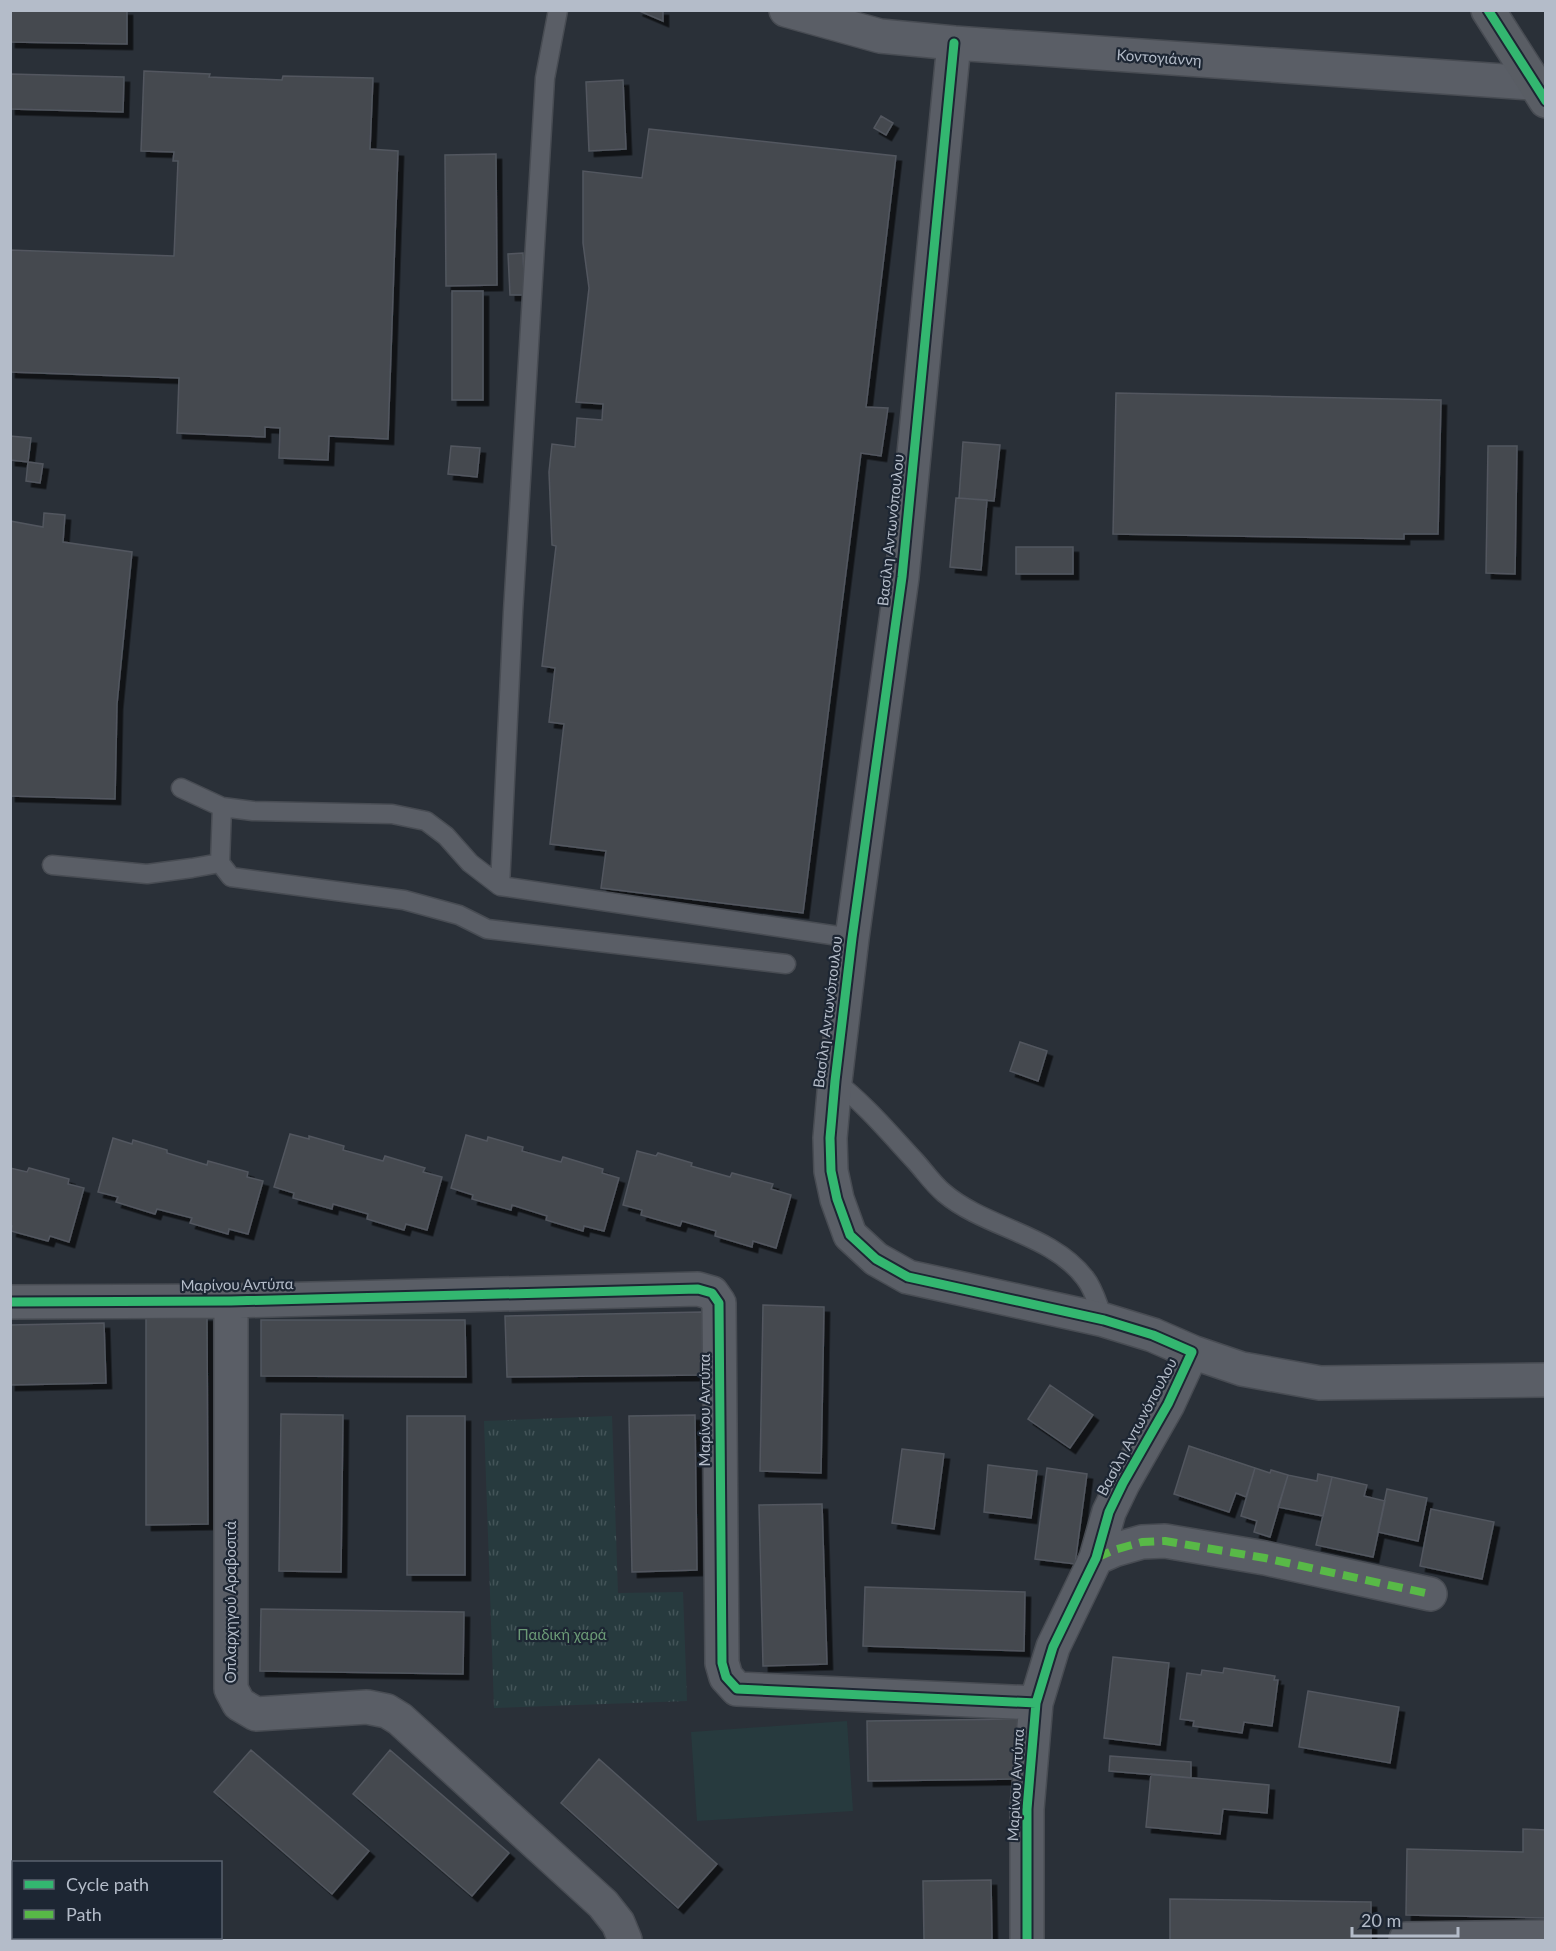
<svg xmlns="http://www.w3.org/2000/svg" width="1556" height="1951" viewBox="0 0 1556 1951" font-family="Lato,sans-serif">
	<style>
		.grass { fill: #273a3e }
		.park { fill: url(#park-tufts) }
		.building { fill: #444950; stroke: #52575f; stroke-width: 1.5; filter: url(#shadow) }
		.lines { fill: none; stroke-linecap: round; stroke-linejoin: round }
		.service-casing { stroke: #484c53; stroke-width: 21 }
		.minor-casing { stroke: #484c53; stroke-width: 36 }
		.secondary-casing { stroke: #484c53; stroke-width: 36 }
		.service { stroke: #5a5e66; stroke-width: 18 }
		.minor { stroke: #5a5e66; stroke-width: 33 }
		.secondary { stroke: #595d64; stroke-width: 33 }
		.quiet { stroke: #58b947; stroke-width: 8; stroke-dasharray: 15 8; stroke-linecap: butt }
		.cycleway-casing { stroke: #1d2633; stroke-width: 13 }
		.cycleway { stroke: #33b770; stroke-width: 9 }
		.labels { text-anchor: middle; stroke-width: 4.5; stroke-linejoin: round; paint-order: stroke }
		.street-label { font-size: 15px; fill: #b4bcc9; stroke: #1d2633 }
		.park-label { font-size: 15px; fill: #6b9a76; stroke: #1d2633 }
	</style>
	<defs>
		<pattern id="park-tufts" width="24" height="20" patternUnits="userSpaceOnUse" patternTransform="scale(1.5)"><rect width="24" height="20" fill="#273a3e"/><path d="M3 7l-1-3M5 7V3M7 7l1-3M15 17l-1-3M17 17v-4M19 17l1-3" fill="none" stroke="#445559"/></pattern>
		<filter id="shadow"><feDropShadow dx="5.5" dy="5.5" stdDeviation="0" flood-color="#0009"/></filter>
	</defs>
	<rect width="100%" height="100%" fill="#2a3038"/>
	<path class="grass" d="M847,1721l6,90 -156,10 -6,-89z"/>
	<path class="park" d="M612,1416l6,177 65,-1 4,109 -193,7 -10,-287z"/>
	<path class="building" d="M10,10h117v34l-117,-2z
		M637,10h26v11z
		M144,71l66,3 -1,3 73,3 1,-4 90,2 -3,71 28,2 -10,288 -59,-3 -1,24 -49,-2 1,-30 -15,-1v10l-88,-4 2,-55 -169,-6v-122l164,6 4,-95h-5l1,-9 -33,-1z
		M10,74l114,3 -1,35 -113,-3z
		M623,80l3,69 -37,2 -3,-69z
		M881,116l12,7 -7,12 -12,-7z
		M649,129l247,27 -30,251 22,1 -7,48 -20,-3 -58,460 -202,-25 5,-37 -56,-7 14,-120 -15,-2 6,-54 -13,-2 14,-120 -4,-1 -3,-73 3,-28 23,3 2,-29 25,2 1,-16 -27,-2 13,-114 -6,-45v-72l59,7z
		M496,154l1,131 -51,1 -1,-131z
		M523,253l2,42h-15l-2,-41z
		M452,291h31v109h-31z
		M1116,393l325,7 -3,134h-34v5l-291,-5z
		M10,436l21,2 -3,24 -18,-2z
		M963,442l37,3 -6,56 -35,-3z
		M451,446l29,2 -3,29 -29,-3z
		M1488,446h29l-2,128 -29,-1z
		M28,462l15,2 -3,19 -14,-2z
		M956,498l31,2 -6,70 -31,-3z
		M44,513l21,2 -2,27 69,10 -15,152 -2,95 -105,-3v-275l33,6z
		M1016,547h57v27h-57z
		M1020,1042l27,9 -9,30 -28,-10z
		M290,1134l19,5v-3l35,10 -1,4 40,11 2,-5 40,12 -2,4 19,5 -15,53 -21,-6 -2,6 -37,-11 1,-5 -35,-10 -1,5 -39,-11 1,-5 -20,-6z
		M466,1135l21,6 1,-4 35,10 -1,4 39,11 2,-5 40,12 -1,4 17,5 -15,53 -20,-5 -1,5 -37,-11 1,-4 -35,-11 -1,5 -39,-11 1,-4 -22,-7z
		M113,1138l19,6 1,-4 34,10v3l40,12 1,-4 40,11 -1,5 16,4 -15,53 -19,-5 -1,5 -38,-11 2,-5 -35,-9 -2,5 -39,-12 2,-5 -20,-5z
		M637,1151l19,5 2,-3 34,10 -1,3 39,11 2,-4 41,11 -2,5 20,6 -15,53 -23,-7 -1,6 -37,-11 1,-5 -34,-10 -2,5 -39,-11 1,-5 -19,-5z
		M10,1168l17,4 2,-4 40,11 -1,5 16,4 -15,54 -19,-6 -2,5 -37,-10 1,-5 -2,-1z
		M763,1305l61,2 -3,166 -61,-2z
		M702,1312l1,63 -196,2 -2,-61z
		M146,1316h61l1,208 -62,1z
		M261,1320h204l1,57 -205,-1z
		M104,1323l2,60 -96,2v-60z
		M1050,1385l43,30 -23,33 -42,-29z
		M281,1414l62,1 -2,157 -62,-1z
		M695,1415l2,155 -65,2 -3,-156z
		M407,1416h58v159h-58z
		M1189,1446l66,22 -9,29 -10,-4 -7,19 -55,-18z
		M902,1449l42,5 -10,75 -42,-6z
		M988,1465l49,6 -6,47 -47,-6z
		M1047,1468l40,6 -12,90 -40,-5z
		M1255,1468l15,5 1,-3 17,5 -18,62 -16,-5 3,-11 -16,-5z
		M1318,1474l14,3 -9,39 -45,-9 10,-32 29,6z
		M1332,1477l35,8 -3,11 21,5 -12,56 -57,-12z
		M1387,1489l40,9 -9,43 -40,-9z
		M822,1504l5,160 -64,2 -4,-161z
		M1431,1509l63,13 -12,57 -62,-13z
		M865,1587l160,5 -1,59 -161,-5z
		M261,1609l203,3 -1,62 -203,-3z
		M1113,1657l56,6 -9,82 -56,-7z
		M1224,1668l51,8 -1,4h4l-6,46 -28,-4 -2,11 -49,-7 1,-5 -14,-2 7,-46 14,2 1,-5 21,3z
		M1308,1691l91,16 -9,56 -91,-16z
		M1019,1719v60l-151,2 -1,-60z
		M251,1750l118,101 -37,43 -118,-102z
		M390,1750l119,103 -37,43 -119,-102z
		M1110,1756l81,6v16l-82,-7z
		M599,1759l118,105 -39,44 -117,-105z
		M1151,1774l118,11 -2,28 -44,-4 -3,25 -74,-7z
		M1523,1829l23,1v88l-140,-3 1,-66 116,3z
		M991,1880l1,60h-68l-1,-59z
		M1170,1899l201,3v38h-201z"/>
	<g class="lines">
		<defs>
			<path id="service" d="M181,788l41,19 31,4 139,3 34,7 20,15 24,27 30,23 352,52
				M222,807l-2,56 11,14 173,23 55,15 28,14 299,35
				M52,865l95,9 45,-6 28,-5
				M500,886l13,-274 32,-534 13,-68
				M835,1081c30,23 55,53 81,81 9,10 17,22 28,31 41,35 108,41 141,85 9,11 13,28 19,42"/>
			<path id="minor" d="M786,10l94,26 74,7 592,41
				M954,43l-52,534 -50,361 -17,143 -5,57 1,33 6,28 13,36 26,24 32,18 196,43 49,15 39,17 -24,52 -45,79 -14,29 -13,46 -43,89 -17,56
				M231,1301v388l8,15 17,10 111,-7 20,4 13,8 203,185 15,19 7,17
				M10,1302l221,-1 467,-12 14,4 7,10 3,360 4,14 11,12 299,14 -9,106v131
				M1192,1352l50,17 78,14 226,-3
				M1096,1558l18,-8 28,-8 23,-1 100,17 165,36
				M1406,1939l140,-2"/>
			<path id="secondary" d="M1488,10l58,91"/>
		</defs>
		<use href="#service" class="service-casing"/>
		<use href="#minor" class="minor-casing"/>
		<use href="#secondary" class="secondary-casing"/>
		<use href="#service" class="service"/>
		<use href="#minor" class="minor"/>
		<use href="#secondary" class="secondary"/>
		<path class="quiet" d="M1096,1558l18,-8 28,-8 23,-1 100,17 165,36"/>
		<defs>
			<path id="cycleway" d="M1488,10l58,91
				M954,43l-52,534 -50,361 -17,143 -5,57 1,33 6,28 13,36 26,24 32,18 196,43 49,15 39,17 -24,52 -45,79 -14,29 -13,46 -43,89 -17,56
				M10,1302l221,-1 467,-12 14,4 7,10 3,360 4,14 11,12 299,14 -9,106v131"/>
		</defs>
		<use href="#cycleway" class="cycleway-casing"/>
		<use href="#cycleway" class="cycleway"/>
	</g>
	<g class="labels">
		<g class="street-label">
			<text transform="translate(1159 58) rotate(4)" y="5">Κοντογιάννη</text>
			<text transform="translate(891 530) rotate(-84)" y="5">Βασίλη Αντωνόπουλου</text>
			<text transform="translate(828 1012) rotate(-83)" y="5">Βασίλη Αντωνόπουλου</text>
			<text transform="translate(237 1285) rotate(-1)" y="5">Μαρίνου Αντύπα</text>
			<text transform="translate(705 1410) rotate(-90)" y="5">Μαρίνου Αντύπα</text>
			<text transform="translate(1137 1427) rotate(-62)" y="5">Βασίλη Αντωνόπουλου</text>
			<text transform="translate(231 1602) rotate(-90)" y="5">Οπλαρχηγού Αραβοσιτά</text>
			<text transform="translate(1016 1785) rotate(-87)" y="5">Μαρίνου Αντύπα</text>
		</g>
		<g class="park-label">
			<text x="562" y="1640">Παιδική χαρά</text>
		</g>
	</g>
	<rect width="1556" height="1951" fill="none" stroke="#b4bcc9" stroke-width="24"/>
	<rect x="12" y="1861" width="210" height="78" fill="#1d2633" stroke="#59626f" stroke-width="1.5"/>
	<rect x="24" y="1880" width="30" height="9" fill="#33b770" stroke="#59626f" stroke-width="1.5"/>
	<text x="66" y="1891" font-size="18" fill="#b4bcc9">Cycle path</text>
	<rect x="24" y="1910" width="30" height="9" fill="#58b947" stroke="#59626f" stroke-width="1.5"/>
	<text x="66" y="1921" font-size="18" fill="#b4bcc9">Path</text>
	<path d="M1352 1927v9h106v-9" fill="none" stroke="#b4bcc9" stroke-width="3"/>
	<text x="1361" y="1927" font-size="18" fill="#b4bcc9" stroke="#1d2633" stroke-width="4.5" paint-order="stroke">20 m</text>
</svg>
